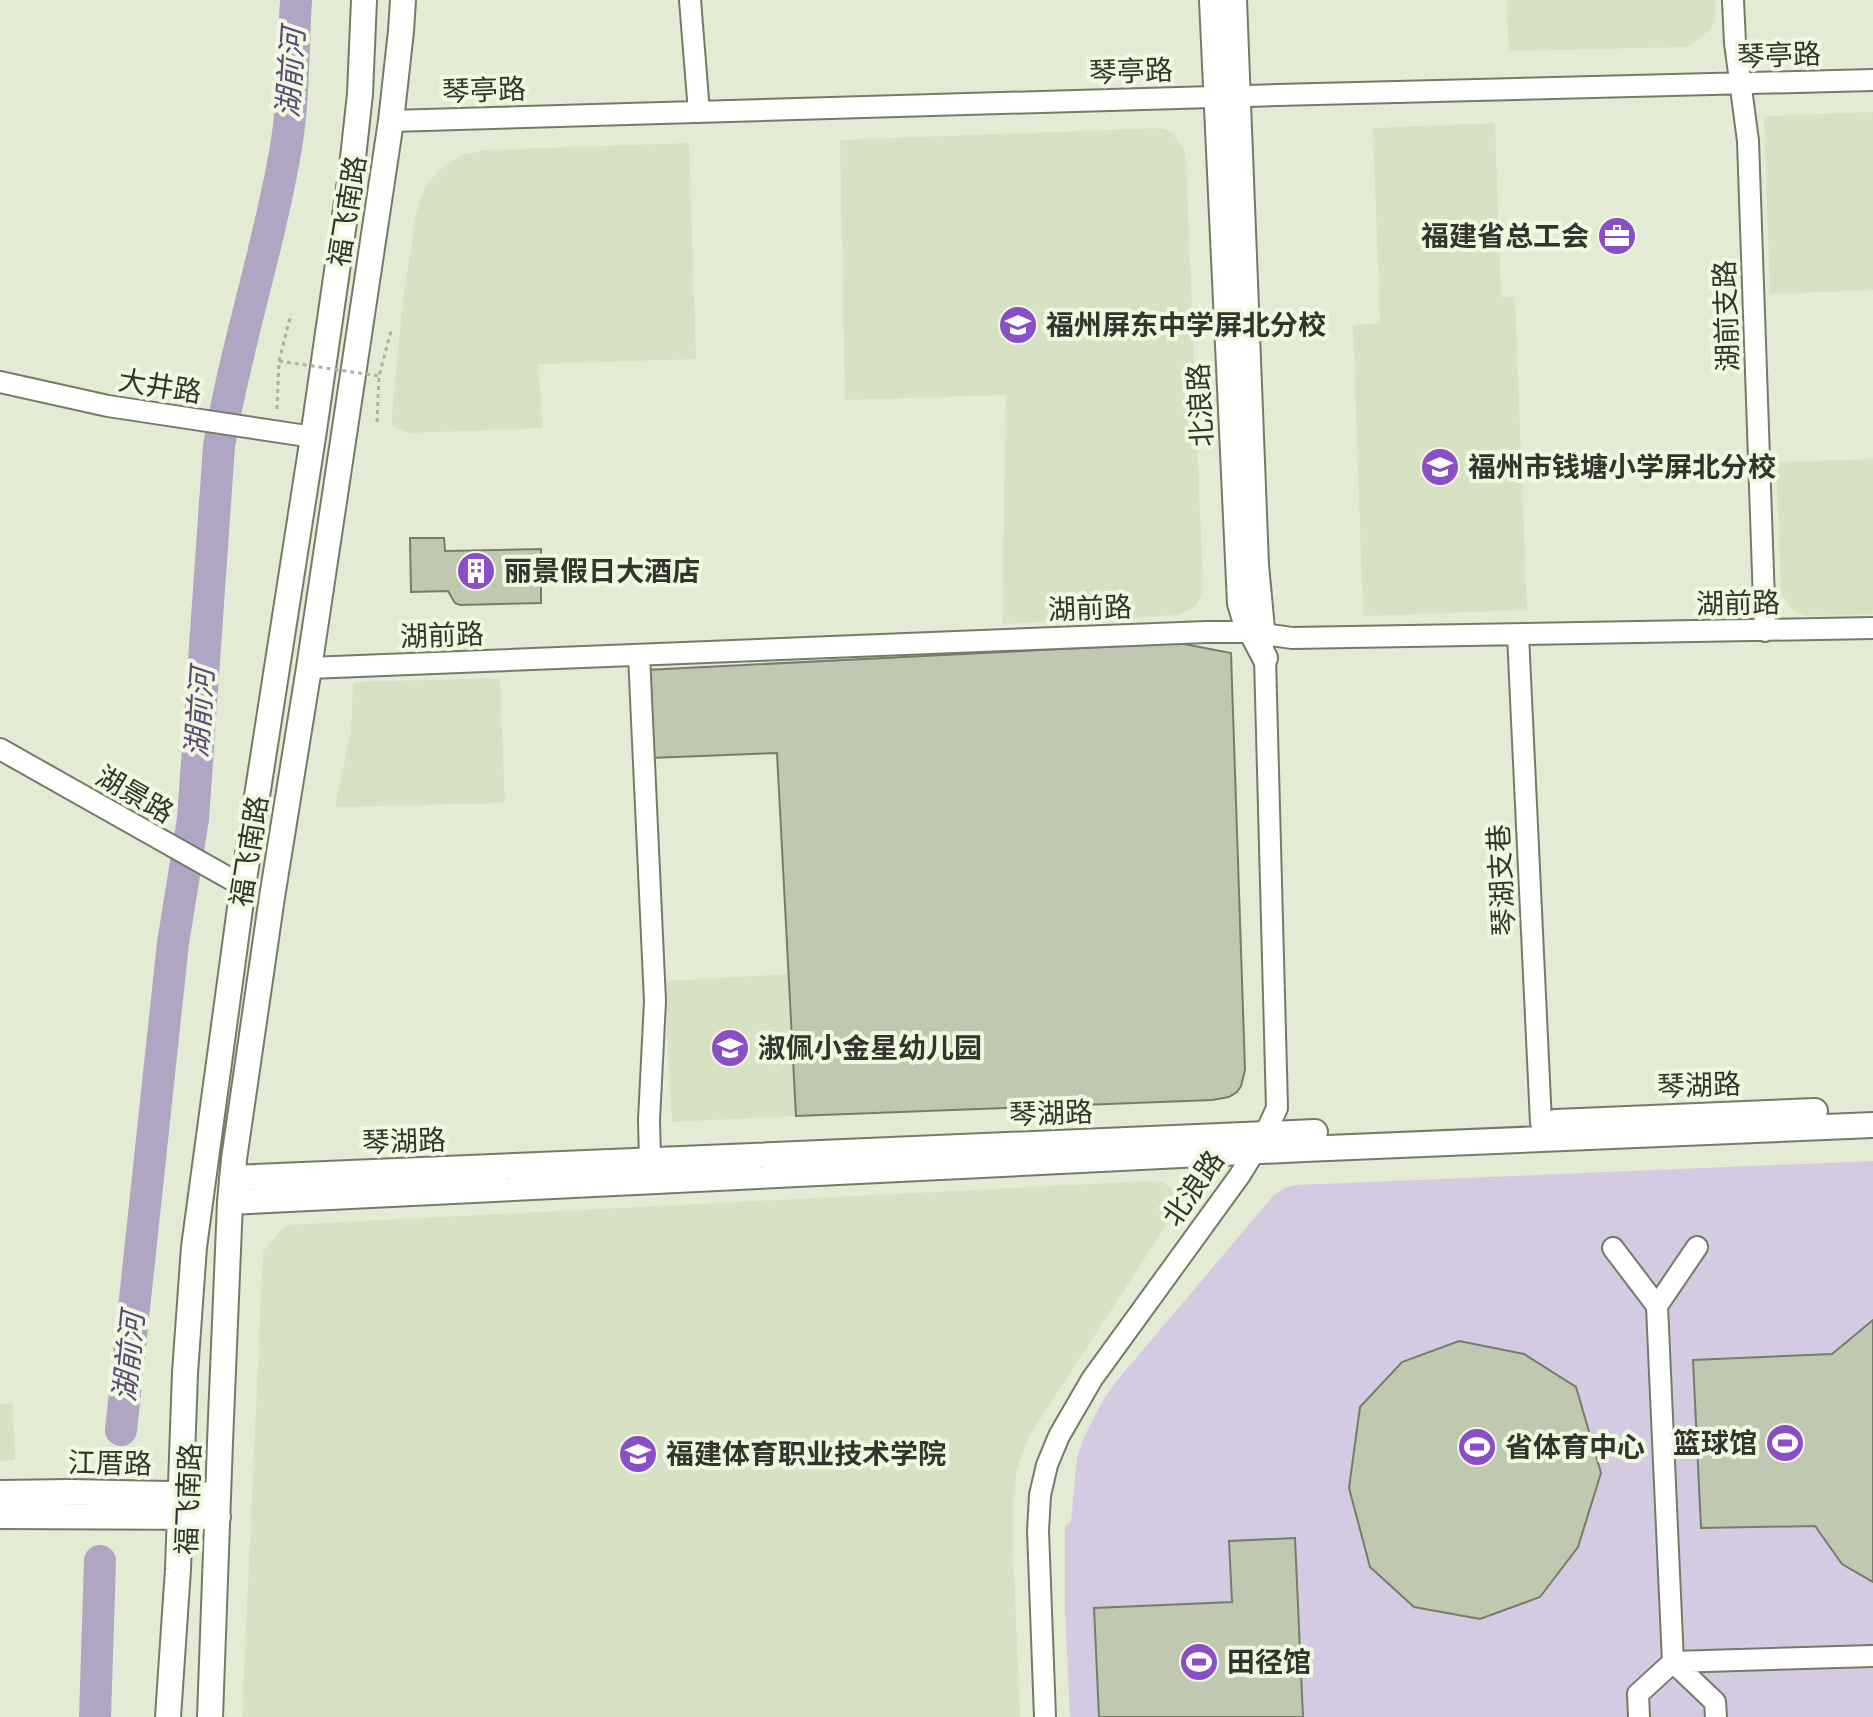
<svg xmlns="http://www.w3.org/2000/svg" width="1873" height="1717" viewBox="0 0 1873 1717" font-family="'Alegreya Sans','Noto Sans SC',sans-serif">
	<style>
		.built { fill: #d7e2c4 }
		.green { fill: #d4cbe2 }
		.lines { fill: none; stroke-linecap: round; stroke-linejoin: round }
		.river { stroke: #b1a5c4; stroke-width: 32 }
		.building { fill: #c0c8b2; stroke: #767d69; stroke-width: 2 }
		.minor-casing { stroke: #747b67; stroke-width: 24 }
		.major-casing { stroke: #747b67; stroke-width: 28 }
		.path { stroke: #acb2a1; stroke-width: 3; stroke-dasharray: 4 4; stroke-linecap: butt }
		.minor { stroke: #fff; stroke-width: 20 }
		.major { stroke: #fff; stroke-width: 24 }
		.path-bridge { stroke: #acb2a1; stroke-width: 3; stroke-dasharray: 4 4; stroke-linecap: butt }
		.labels { text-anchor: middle; stroke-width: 8; stroke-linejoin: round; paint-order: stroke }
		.street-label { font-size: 28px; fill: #32352c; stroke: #f0f8e2 }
		.poi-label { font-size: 28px; font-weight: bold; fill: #32352c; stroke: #f0f8e2; text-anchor: start }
		.water-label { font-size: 30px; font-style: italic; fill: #5e4a77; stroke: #f0f8e2 }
	</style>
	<rect width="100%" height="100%" fill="#e3ebd5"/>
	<path class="built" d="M1506,0h209v14l-2,11 -5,6 -15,13 -8,3 -176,4z
		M1873,112v178l-103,4 -6,-178z
		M1495,123l6,174h14l12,313 -164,6 -10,-291 27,-2 -7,-195z
		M1160,128l8,2 6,5 10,14 2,11 17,427 -2,10 -4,8 -18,10 -177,9 4,-229 -161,5 -5,-260z
		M689,143l7,216 -158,5 5,64 -132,5 -20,-7 12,-128 13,-82 5,-19 7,-14 10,-11 12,-11 16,-7 20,-4z
		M1873,459v155l-65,2 -10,-3 -7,-5 -10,-15 -5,-131z
		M500,678l5,125 -170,4 16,-77 2,-48z
		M789,974l7,142 -124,6 -8,-141z
		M1148,1181l14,1 9,6 7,8 -2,11 -5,11 -143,220 -11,32 -4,31v46l7,170h-778l21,-465 22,-27z
		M13,1403l2,57 -15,1v-57z"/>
	<path class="green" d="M1873,1161v556h-803l-5,-108v-83l6,-5 6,-63 7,-21 18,-35 13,-19 158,-187 11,-8 12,-3z"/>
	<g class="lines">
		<path class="river" d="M121,1430l52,-487 20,-124 26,-373c17,-101 50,-198 67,-299 8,-48 7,-98 10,-147
			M95,1717l5,-156"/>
	</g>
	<path class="building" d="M410,538h34l1,13 96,-2v54l-81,2 -5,-2 -7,-12 -37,1z
		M1179,643l52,10 14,417 -4,16 -4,6 -8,5 -17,3 -416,16 -19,-363 -126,5 -5,-88z
		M1873,1320v262l-31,-18 -27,-38 -114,2 -8,-168 139,-6z
		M1459,1341l65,13 52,33 25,86 -23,74 -38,50 -60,22 -66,-12 -44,-40 -21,-79 11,-81 42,-45z
		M1295,1538l8,179h-204l-5,-109 138,-6 -3,-61z"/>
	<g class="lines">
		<defs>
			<path id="minor" d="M690,0l9,112
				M1733,0l2,43 13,98 17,490
				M391,121l886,-26 596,-15
				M0,382l108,24 205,31
				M1518,635l23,488
				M639,655l16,346 -6,119 1,41
				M309,668l897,-36h45l41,6 581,-10
				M0,749l243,137
				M1697,1247l-40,59 16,356 42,40 1,15
				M1613,1248l44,58
				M1045,1717l-7,-186 2,-36 7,-30 12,-29 33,-57 148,-204 25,-41 12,-26 -12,-450
				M1639,1717l-1,-23 35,-32 200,-6"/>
			<path id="major" d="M1212,0l28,603 5,17 20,38
				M1234,0l22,565 7,75
				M1556,1122l259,-11
				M232,1178l1083,-46
				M230,1202l1074,-53 569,-24
				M0,1493l70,-1 148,3
				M0,1516l218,1
				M168,1717l10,-148 7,-196 9,-126 49,-361 70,-449 39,-270 8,-73 4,-94
				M210,1717l10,-275 10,-240 4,-43 38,-262 37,-229 82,-547 10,-90 2,-31"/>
		</defs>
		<use href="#minor" class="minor-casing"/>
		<use href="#major" class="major-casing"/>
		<path class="path" d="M277,409l2,-48 12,-47
			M377,422l2,-46 12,-45"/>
		<use href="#minor" class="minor"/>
		<use href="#major" class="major"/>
		<path class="path-bridge" d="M279,361l100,15"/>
	</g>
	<defs>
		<symbol id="office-disc" viewBox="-11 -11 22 22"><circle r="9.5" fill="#8a4fc6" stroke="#f0f8e2"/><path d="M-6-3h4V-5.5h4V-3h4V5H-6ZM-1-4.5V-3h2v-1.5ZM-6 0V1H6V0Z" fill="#fff"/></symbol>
		<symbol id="school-disc" viewBox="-11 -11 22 22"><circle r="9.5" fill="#8a4fc6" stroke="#f0f8e2"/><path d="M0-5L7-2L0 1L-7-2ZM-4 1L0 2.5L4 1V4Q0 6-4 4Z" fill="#fff"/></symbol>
		<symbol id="building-disc" viewBox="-11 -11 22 22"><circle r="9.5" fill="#8a4fc6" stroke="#f0f8e2"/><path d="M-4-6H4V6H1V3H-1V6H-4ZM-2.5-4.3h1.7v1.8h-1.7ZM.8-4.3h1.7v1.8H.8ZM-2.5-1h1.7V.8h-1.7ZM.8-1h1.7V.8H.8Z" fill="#fff"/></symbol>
		<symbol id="stadium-disc" viewBox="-11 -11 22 22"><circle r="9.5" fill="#8a4fc6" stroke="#f0f8e2"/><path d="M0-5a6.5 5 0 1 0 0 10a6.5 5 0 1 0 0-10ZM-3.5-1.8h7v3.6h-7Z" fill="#fff"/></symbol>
		<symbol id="university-disc" viewBox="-11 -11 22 22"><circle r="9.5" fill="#8a4fc6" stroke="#f0f8e2"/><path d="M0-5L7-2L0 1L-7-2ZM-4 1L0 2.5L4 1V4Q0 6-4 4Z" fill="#fff"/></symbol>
	</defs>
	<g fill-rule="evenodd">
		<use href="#office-disc" x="1595" y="214" width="44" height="44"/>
		<use href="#school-disc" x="996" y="303" width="44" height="44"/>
		<use href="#school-disc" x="1418" y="445" width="44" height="44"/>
		<use href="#building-disc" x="454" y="549" width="44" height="44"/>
		<use href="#school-disc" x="708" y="1026" width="44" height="44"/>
		<use href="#stadium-disc" x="1763" y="1421" width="44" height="44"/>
		<use href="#stadium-disc" x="1455" y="1425" width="44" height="44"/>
		<use href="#university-disc" x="616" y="1432" width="44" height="44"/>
		<use href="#stadium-disc" x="1177" y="1640" width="44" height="44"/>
	</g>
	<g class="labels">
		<g class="street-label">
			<text transform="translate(1779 55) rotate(-2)" y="10">琴亭路</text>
			<text transform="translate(1131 71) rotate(-2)" y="10">琴亭路</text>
			<text transform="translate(484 90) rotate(-2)" y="10">琴亭路</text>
			<text transform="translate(347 211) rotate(-81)" y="10">福飞南路</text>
			<text transform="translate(1726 316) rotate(-92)" y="10">湖前支路</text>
			<text transform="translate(160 386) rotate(9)" y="10">大井路</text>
			<text transform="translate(1200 405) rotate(-93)" y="10">北浪路</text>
			<text transform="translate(1738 603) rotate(-1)" y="10">湖前路</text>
			<text transform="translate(1090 608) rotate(-2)" y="10">湖前路</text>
			<text transform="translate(442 635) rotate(-2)" y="10">湖前路</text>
			<text transform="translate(135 794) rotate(30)" y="10">湖景路</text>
			<text transform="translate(249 851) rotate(-81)" y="10">福飞南路</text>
			<text transform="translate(1501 880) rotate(-93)" y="10">琴湖支巷</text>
			<text transform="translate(1699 1085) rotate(-2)" y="10">琴湖路</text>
			<text transform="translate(1051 1113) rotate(-2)" y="10">琴湖路</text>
			<text transform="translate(404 1141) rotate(-2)" y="10">琴湖路</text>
			<text transform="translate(1193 1188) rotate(-55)" y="10">北浪路</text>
			<text transform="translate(110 1463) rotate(1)" y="10">江厝路</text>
			<text transform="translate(188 1499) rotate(-88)" y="10">福飞南路</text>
		</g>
		<g class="poi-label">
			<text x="1589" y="246" text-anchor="end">福建省总工会</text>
			<text x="1046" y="335">福州屏东中学屏北分校</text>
			<text x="1468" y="477">福州市钱塘小学屏北分校</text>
			<text x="504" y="581">丽景假日大酒店</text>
			<text x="758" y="1058">淑佩小金星幼儿园</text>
			<text x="1757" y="1453" text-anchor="end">篮球馆</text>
			<text x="1505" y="1457">省体育中心</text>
			<text x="666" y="1464">福建体育职业技术学院</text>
			<text x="1227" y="1672">田径馆</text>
		</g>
		<g class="water-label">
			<text transform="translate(291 73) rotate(-86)" y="10">湖前河</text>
			<text transform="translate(200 713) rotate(-86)" y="10">湖前河</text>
			<text transform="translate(129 1357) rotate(-84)" y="10">湖前河</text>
		</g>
	</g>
</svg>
